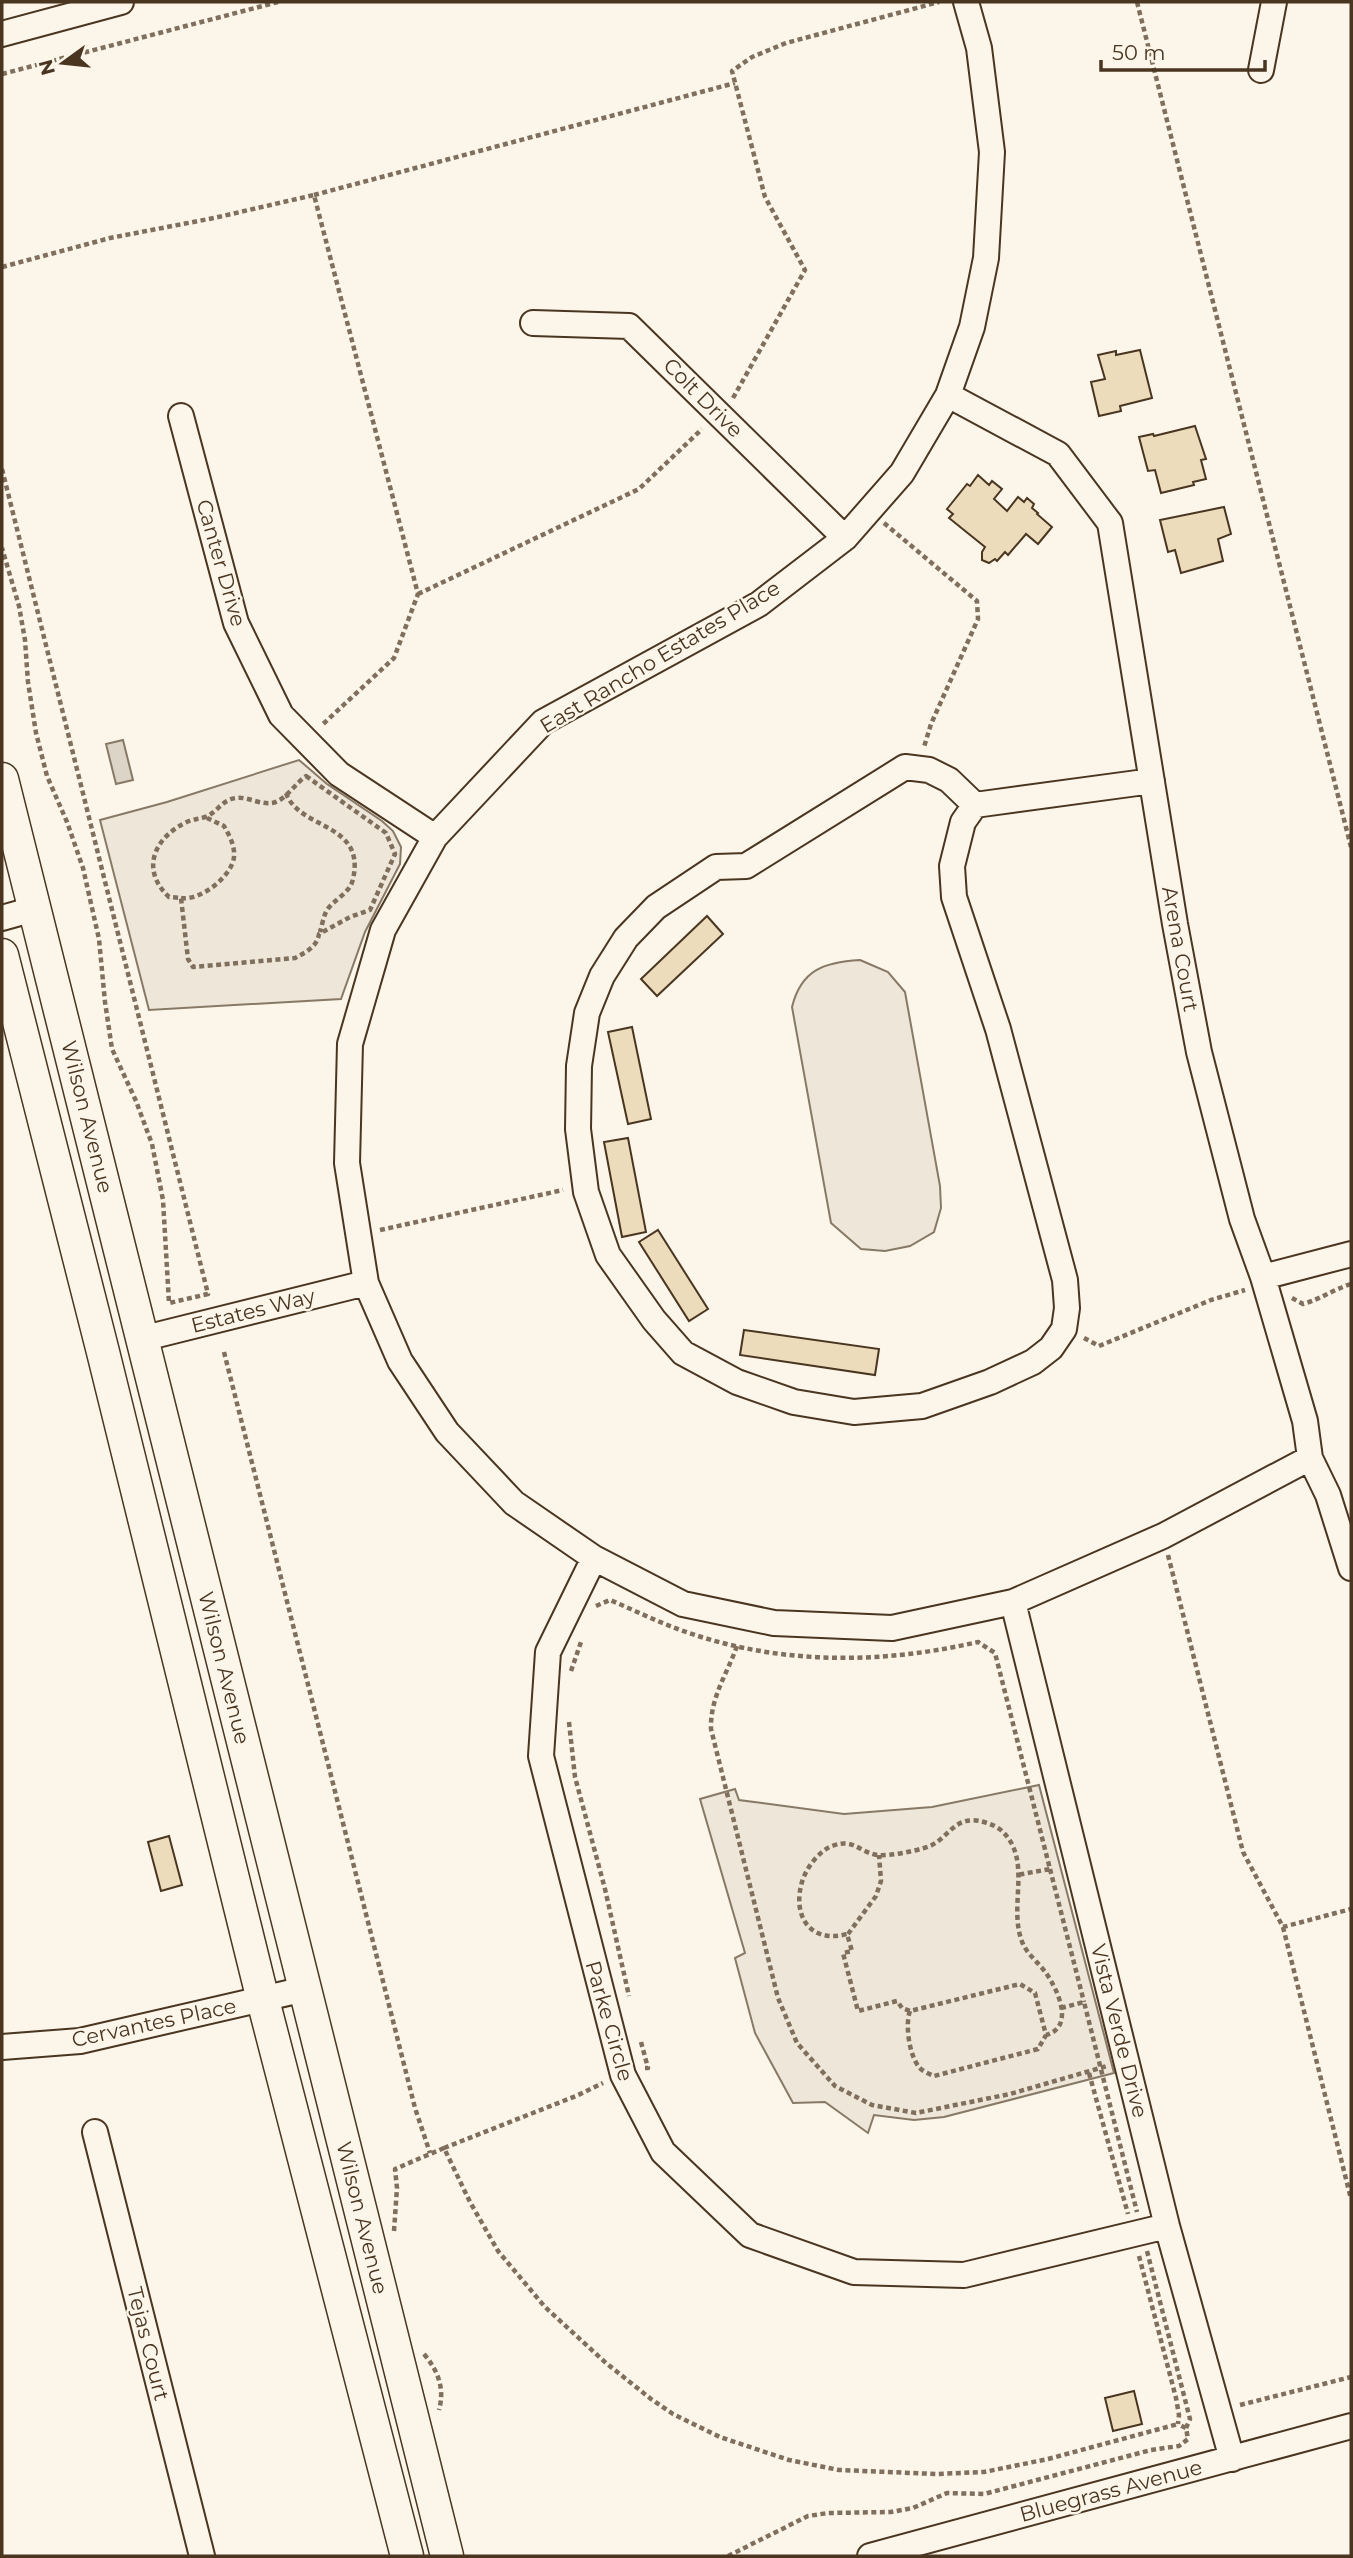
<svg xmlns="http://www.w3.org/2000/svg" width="1353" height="2558" viewBox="0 0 1353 2558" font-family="Montserrat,sans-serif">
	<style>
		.green { fill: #ede6d9; stroke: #887966; stroke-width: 2 }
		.water { fill: #dcd4c6; stroke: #887966; stroke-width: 2 }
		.building { fill: #ecdcbc; stroke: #4a3520; stroke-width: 2 }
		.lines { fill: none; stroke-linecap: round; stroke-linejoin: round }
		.minor-casing { stroke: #4a3520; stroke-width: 28 }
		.major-casing { stroke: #4a3520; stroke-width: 35 }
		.path { stroke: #7f6f5c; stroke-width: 4.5; stroke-dasharray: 5 3.5; stroke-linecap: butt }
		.minor { stroke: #fbf6e9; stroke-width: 24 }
		.major { stroke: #fbf6e9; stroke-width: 32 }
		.labels { text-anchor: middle; stroke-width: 5; stroke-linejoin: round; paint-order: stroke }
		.street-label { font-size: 21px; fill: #4a3520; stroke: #fbf6e9 }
	</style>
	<rect width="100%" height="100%" fill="#fbf6e9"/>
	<path class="green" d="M299,760l28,24 55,37 11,10 8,16 -1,17 -35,68 -24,67 -192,11 -49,-190 67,-18z
		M860,960l28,12 17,20 35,194 1,22 -7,24 -24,14 -25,5 -24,-2 -30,-26 -39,-216c9,-37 32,-45 68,-47z
		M1039,1785l75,288 -170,44 -30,3 -40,-5 -6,18 -43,-31 -32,1 -38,-70 -20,-75 10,-5 -45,-154 35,-10 4,11 105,14 88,-7z"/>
	<path class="water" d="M123,740l10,40 -17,4 -10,-40z"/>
	<path class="building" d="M1140,350l12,48 -32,8 1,5 -22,5 -8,-34 14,-3 -7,-24 18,-4v4z
		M1195,426l11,33 -5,1 5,19 -13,3 1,3 -33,8 -6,-23 -7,1 -9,-34 14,-3 1,2z
		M978,475l11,10 3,-4 10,8 -8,10 13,12 11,-14 6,5 3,-4 7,6 -2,4 6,5 -1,1 15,13 -14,17 -12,-10 -18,21 -3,-3 -8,9 -2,-2 -6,4 -7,-3v-8l3,-5 -36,-29 4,-4 -6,-5 20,-25 3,2z
		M1224,507l7,27 -13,5 5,22 -42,12 -6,-23 -7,2 -8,-32z
		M707,916l16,18 -66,62 -16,-17z
		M632,1027l19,92 -23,5 -20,-92z
		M628,1138l18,94 -24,5 -18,-95z
		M658,1230l50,79 -19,12 -50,-79z
		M744,1330l135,19 -4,26 -135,-20z
		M169,1836l13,49 -21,6 -13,-49z
		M1134,2391l8,33 -29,7 -8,-33z"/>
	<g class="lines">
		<defs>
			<path id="minor" d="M966,2l13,46 13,104 -6,106 -14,69 -24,68 -46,78 -57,65 -86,66 -216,118 -108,115 -52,93 -33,114 -3,119 19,120 34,78 47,71 67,71 80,55 89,46 91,19 118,5 121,-26 150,-66 147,-78
				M2,34l119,-32
				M1261,70l13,-68
				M533,323l96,3 216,212
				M948,395l110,59 52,69 65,401 24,128 43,167 21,58 42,144 5,37 18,37 23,73
				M181,416l55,207 45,92 58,59 96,63
				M975,805l-26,-25 -20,-10 -24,-3 -159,99 -30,1 -60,40 -30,31 -24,38 -15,37 -8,53 -1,63 8,63 22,63 46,65 29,33 54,29 57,20 60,10 68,-6 68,-24 43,-20 18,-14 13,-19 3,-21 -2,-28 -67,-251 -44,-132 -2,-31 11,-44 12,-17 177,-24
				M2,918l32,-9
				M1263,1277l88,-23
				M141,1339l225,-56
				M594,1558l-46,94 -7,104 82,319 40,77 87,83 104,37 110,3 203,-49
				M1013,1602l154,624 65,233
				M2,2047l78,-6 225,-52
				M95,2132l107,424
				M870,2556l481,-130"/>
			<path id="major" d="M2,779l445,1777
				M2,955l101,397 160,648 144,556"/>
		</defs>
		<use href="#minor" class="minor-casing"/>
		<use href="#major" class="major-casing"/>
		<path class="path" d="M1137,2l214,845
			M2,74l276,-72
			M314,195l421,-112
			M2,267l108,-29 104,-20 100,-23 104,399 -24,64 -73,68
			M733,398l72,-128 -40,-73 -33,-126 20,-14 34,-14 153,-41
			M2,469l206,825 -39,9 -6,-103 -11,-56 -16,-43 -24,-52 -7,-47 -6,-63 -16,-71 -16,-46 -20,-46 -11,-43 -8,-51 -3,-42 -6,-34 -17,-58
			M884,523l93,78 1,18 -47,105 -7,23
			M418,594l221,-105 63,-60
			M306,776l80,57 9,21 -25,56 -20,7 -31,17c-2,13 -13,18 -24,24l-102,9 -5,-8 -7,-61 -12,-1c-30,-28 -14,-61 20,-76 5,-2 10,-2 16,-4 12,-4 16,-17 31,-19 13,-2 28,10 42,3 10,-5 18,-18 28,-25z
			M286,793c13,37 80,29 67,86 -3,15 -21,21 -27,33 -3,6 -4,14 -6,20
			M181,898c20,3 51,-22 53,-41 1,-12 -5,-22 -10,-31l-17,-8
			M380,1230l183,-40
			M1292,1298l11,6c18,-5 29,-14 48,-20
			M1084,1338l15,8 112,-46 34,-10
			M224,1352l191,756 15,45
			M1168,1555l75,297 40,75 68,-18
			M596,1606l14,-6c26,11 52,24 79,33 94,32 193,31 289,9l17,11 55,216 -33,6
			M737,1646c-10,28 -27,52 -26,83l67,269 19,45 38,43 37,19 44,8 94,-19 97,-28
			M571,1671l11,-32
			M569,1722l6,55 30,112 24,107
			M1050,1869l34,133
			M1283,1927l68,272
			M848,1934l28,-38 5,-15 -2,-26
			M1061,2008l23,-6 53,210
			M910,2011c-5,13 -1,44 9,56 3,4 10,7 15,9l104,-27 8,-14 -11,-42 -15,-9 -110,27 -8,-3 -5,-7 -39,10 -15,-58 9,-2 -5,-17c-37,10 -55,-18 -45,-52 4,-14 17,-31 30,-36 22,-8 27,6 45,9 14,1 33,-3 47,-7 25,-6 28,-35 60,-26 7,2 14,5 19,10 30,30 4,76 20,112 5,11 16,19 23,29 12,17 29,54 0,62
			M641,2042l7,26h-3
			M1089,2073l39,141
			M444,2148l132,-52 27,-13
			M394,2231l3,-43 -2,-19 49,-21 26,54 28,49 47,56 61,56 45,36 22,15 47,23 69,23 50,10 97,4 48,-2 64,-13 130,-35
			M1147,2251l43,168 -4,9
			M1139,2256l37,142 3,17 -1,9
			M424,2354c14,17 21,34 15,56
			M1240,2405l111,-28
			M728,2556l80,-40 20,-3 63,-1 22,-4 34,-15 37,1 167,-44 28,-4 9,-7 -2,-11 -8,-4"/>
		<use href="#minor" class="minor"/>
		<use href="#major" class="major"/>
	</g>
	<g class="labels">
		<g class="street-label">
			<text transform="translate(703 398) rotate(45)" y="7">Colt Drive</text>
			<text transform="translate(221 563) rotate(74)" y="7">Canter Drive</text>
			<text transform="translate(660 657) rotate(-31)" y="7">East Rancho Estates Place</text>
			<text transform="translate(1180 949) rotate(80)" y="7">Arena Court</text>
			<text transform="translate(87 1117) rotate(76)" y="7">Wilson Avenue</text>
			<text transform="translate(253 1311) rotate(-14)" y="7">Estates Way</text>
			<text transform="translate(224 1668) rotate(76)" y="7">Wilson Avenue</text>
			<text transform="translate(609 2021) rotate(74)" y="7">Parke Circle</text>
			<text transform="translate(154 2023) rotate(-12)" y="7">Cervantes Place</text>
			<text transform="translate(1119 2031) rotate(76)" y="7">Vista Verde Drive</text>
			<text transform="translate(362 2218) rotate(76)" y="7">Wilson Avenue</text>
			<text transform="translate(148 2344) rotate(76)" y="7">Tejas Court</text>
			<text transform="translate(1111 2491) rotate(-15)" y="7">Bluegrass Avenue</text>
		</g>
	</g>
	<rect width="1353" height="2558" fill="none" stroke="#4a3520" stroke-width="7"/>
	<g transform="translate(63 63) rotate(255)" stroke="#fbf6e9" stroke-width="5" paint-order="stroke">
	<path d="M0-5L12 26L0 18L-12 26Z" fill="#4a3520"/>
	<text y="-10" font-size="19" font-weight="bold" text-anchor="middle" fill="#4a3520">N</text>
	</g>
	<path d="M1101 60v10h164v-10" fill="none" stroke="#4a3520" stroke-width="3.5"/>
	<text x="1112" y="60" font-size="21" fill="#4a3520" stroke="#fbf6e9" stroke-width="5" paint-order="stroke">50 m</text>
</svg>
